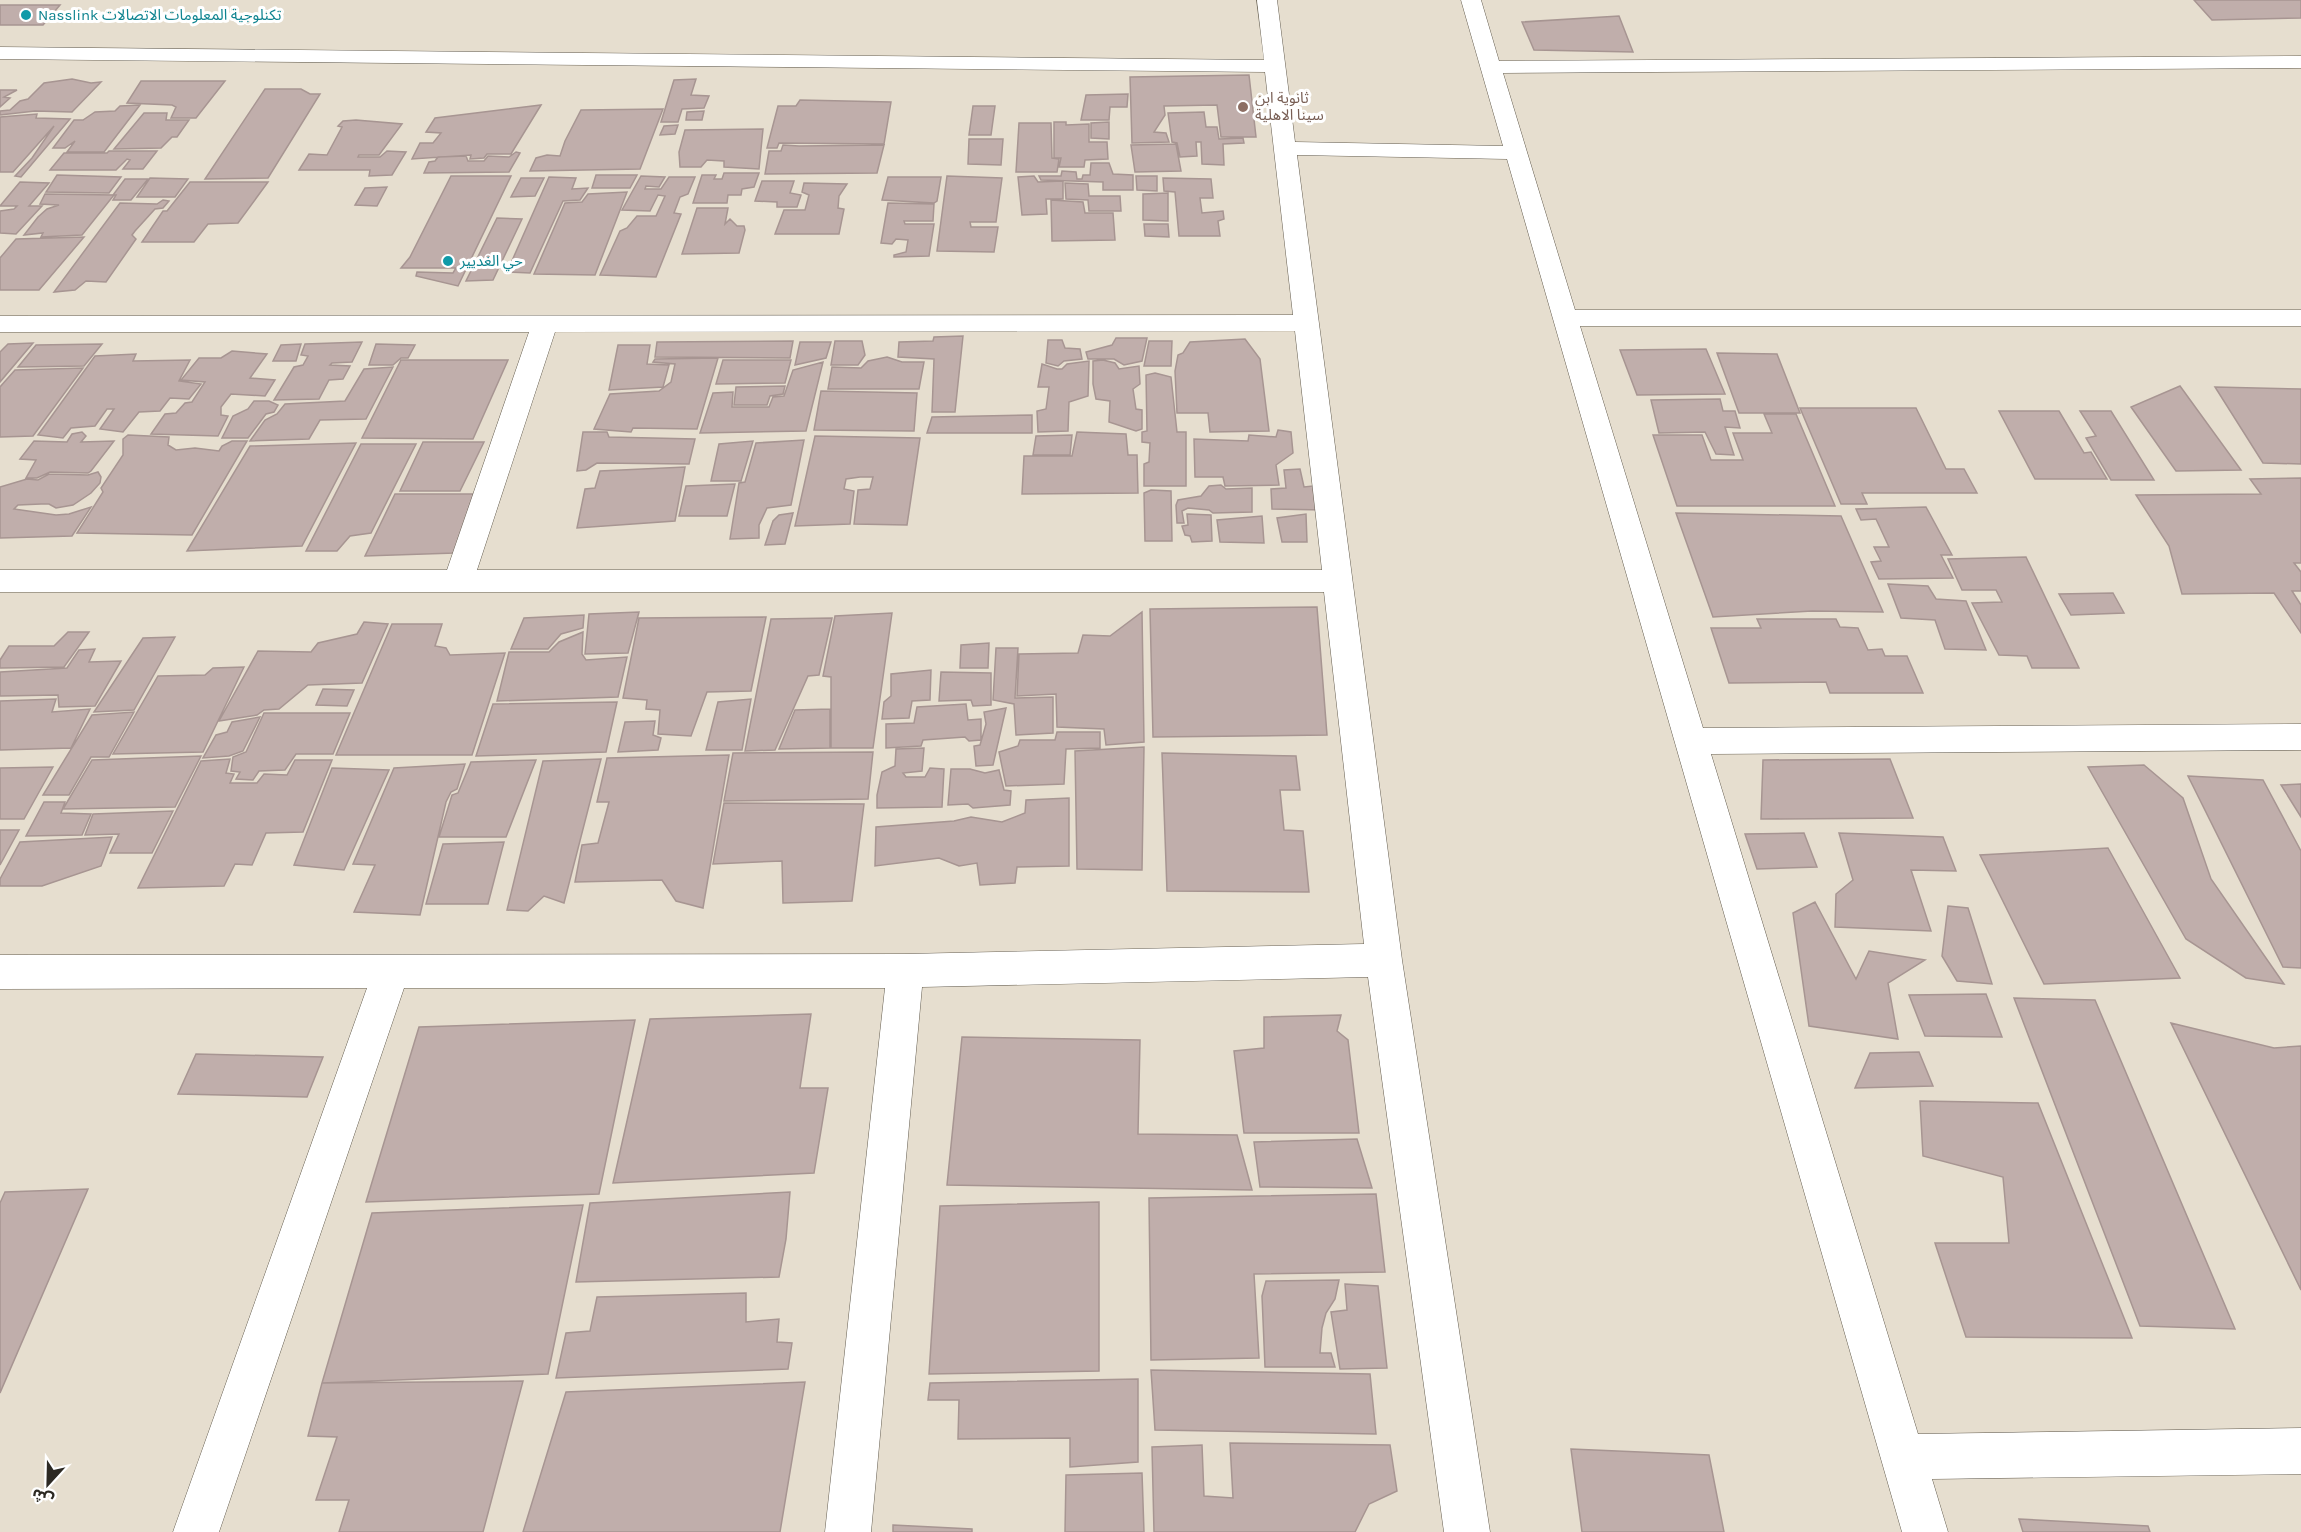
<svg xmlns="http://www.w3.org/2000/svg" width="2301" height="1532" viewBox="0 0 2301 1532" font-family="Karla,'Noto Sans Arabic',sans-serif">
	<style>
		.building { fill: #c0aeab; stroke: #a79592; stroke-width: 1.5 }
		.lines { fill: none; stroke-linecap: round; stroke-linejoin: round }
		.street-casing { stroke: #655e51; stroke-width: 1 }
		.street { fill: #fff; fill-rule: evenodd }
		.culture-dot { fill: #0f9aa8; stroke: #fff; stroke-width: 2 }
		.education-dot { fill: #8d6e63; stroke: #fff; stroke-width: 2 }
		.labels { text-anchor: middle; stroke-width: 6; stroke-linejoin: round; paint-order: stroke }
		.far-culture-label { font-size: 15px; fill: #0d838f; stroke: #fff; text-anchor: start }
		.far-education-label { font-size: 15px; fill: #785e54; stroke: #fff; text-anchor: start }
	</style>
	<rect width="100%" height="100%" fill="#e6decf"/>
	<path class="building" d="M2194,0h107v18l-89,2z
		M0,5h60l-17,20h-43z
		M1619,16l14,36 -99,-2 -12,-28z
		M1249,75l7,62h-35l-4,-32 -53,1 1,9 -11,17 12,1 3,9 -37,1 -2,-66z
		M72,79l19,4 10,-1 -29,30 -37,-1 -35,4v-4l10,-1 10,-9 8,-2 16,-16z
		M696,79l-5,16 18,1 -5,12 -22,1 -4,13h-17l13,-42z
		M141,81h84l-29,37h-25l5,-11 -4,-2 -45,-2z
		M265,89h36l9,5h10l-52,84 -63,1z
		M0,90h17l-13,7 6,1 -10,9z
		M1128,94l-1,13h-17l-1,13h-28l5,-25z
		M800,100l91,2 -7,42 -105,-1 -2,5h-10l11,-42h18z
		M140,105l-36,47h-37l8,-11 -10,7h-12l21,-28h9l12,-8 20,-1 5,-5z
		M541,105l-30,49h-24l-3,4 -14,1 1,-4 -59,4 8,-16h13l8,-10 -15,-1 9,-14z
		M973,106h22l-4,29h-22z
		M663,109l-23,60 -110,2 6,-13 11,-3 13,1 5,-15 16,-31z
		M704,111l-2,9h-16l1,-8z
		M1204,112l2,15h11l2,12 24,-1 1,5 -21,1 1,21 -22,-1 -1,-22h-5l1,14 -17,1 -3,-14 -5,-1 -4,-29z
		M144,113h23l-1,7h23l-12,17h-5l-11,11 -47,1z
		M37,114l-1,4 34,1 -49,58 -6,-1 17,-18 22,-32 -41,46h-13v-55z
		M356,120l46,4 -23,31h-20l-1,2h22l7,-6 19,1 -14,23 -23,1 1,-6h-71l10,-16 18,1 15,-28 -4,-1 5,-5z
		M1054,122h12v3l23,-1v18h18l1,17 -23,1 -1,7h-25l2,-9h-7z
		M1109,122v17l-18,-1v-15z
		M1019,123h32l1,35 7,1 -2,13h-41z
		M678,125l-3,9 -15,1 4,-9z
		M763,129l-4,40 -35,-2v-6l-17,-1 -6,7h-21l-1,-15 6,-22z
		M969,139h34l-2,26 -33,-1z
		M1176,144l5,27 -46,1 -4,-27z
		M783,145l16,1 85,-1 -7,28 -112,1 4,-23h12z
		M109,151h48l-14,18h-20l7,-9 -3,-1 -11,11h-66l14,-17h43z
		M516,152l4,1 -11,19 -85,1 5,-11 6,-1 3,-4 28,-1 2,5h16l4,-5 21,1z
		M1091,163h18l4,11 20,1v15h-30v-8l-62,-2 -2,-4h22l1,-5 14,1 1,7h5l1,-4h7z
		M724,173h35l-5,14 -12,2 -1,6h-13l-1,8h-34l9,-28h14l-2,4h8z
		M57,175l64,2 -12,16 -63,-1z
		M596,175h41l-7,13h-38z
		M451,176h60l-53,110 -42,-10 1,-4 36,1 3,-5h-55l9,-11z
		M641,176l24,1 -6,10 -13,-1 -1,3h16l8,-12h26l-7,17 -8,3 -6,16 7,1 -25,63 -56,-2 20,-44 7,-3 10,-12h19l9,-20 -7,-1 -8,16 -28,-1z
		M947,176l55,2 -6,44h-26l1,5h27l-4,25 -57,-1z
		M1034,176l4,6 25,-1v18h-17l1,15 -25,1 -4,-38z
		M1136,176h21v15l-20,-1z
		M549,177l27,1 -4,11 16,-1 -8,12 -17,1 -33,72 -23,-1z
		M888,177h53l-4,24 -3,2 -52,-3z
		M150,178l38,1 -13,18h-38z
		M521,178h23l-9,18 -24,1z
		M1163,178l48,1 2,19h-13l2,15 21,-2 1,8 -6,2 2,15h-41l-4,-44 -11,-1z
		M125,179h23l-17,21h-18l3,-5h-3z
		M762,181h32l-4,12 11,2 -4,12h-20v-5l-22,-1z
		M20,182l29,1 -20,23h13l-26,28 -16,-1v-22l14,-2 3,-3h-17z
		M190,182h78l-30,41 -30,1 -14,18h-52l21,-31h4z
		M804,183l43,1 -8,12 -1,12 6,1 -5,25h-64l9,-24h21l4,-15 -7,-3z
		M1065,183l23,1 1,12h31l1,15h-32l-1,-11 -22,-1z
		M387,187l-10,19 -22,-1 10,-17z
		M627,192l-32,83 -61,-1 31,-71 17,-1 6,-8z
		M1168,193v28l-25,-1v-26z
		M45,194l69,1 -32,40 -41,2 2,-4 -19,2 14,-18 9,-8 12,-4 -19,-1z
		M163,200l6,1 -6,7 -8,1 -20,22 -3,4 4,4 -30,43 -20,-1 -11,9 -21,2 66,-89 37,1z
		M1051,200l32,2 2,11h28l2,27 -63,1z
		M888,203l46,1 -1,17h-29l1,3h29l-5,32 -35,1v-2l12,-3 2,-12 -12,-1 -4,5 -11,-1z
		M697,208h31l-3,16 5,-5 7,7h7l1,4 -6,23 -57,1z
		M497,218l25,1 -29,61 -27,1z
		M1144,224h24l1,13 -24,-1z
		M84,237l-45,53h-39v-32l16,-19z
		M963,336l-8,76h-23l2,-53 -36,-2 1,-15 34,-1 1,-4z
		M1116,338h31l-5,23 -18,4 -10,-6h-26l-2,-7 26,-7z
		M1245,339l15,20 9,72 -59,1 -2,-19h-31l-2,-42 3,-16 5,-2 7,-11z
		M1048,340h14l3,8 15,1 2,10 -18,2 -6,5 -12,-3z
		M793,341l-3,17 -135,-1 2,-15z
		M835,341h27l3,14 -7,10h-27z
		M1149,341h23l-1,25h-27z
		M362,342l-10,20 -20,1 -2,2 20,1 -7,13 -14,1 -10,19 -45,1 20,-33 9,-2 5,-9 -7,-1 4,-11z
		M800,342h31l-5,16 -31,7z
		M33,343l-33,39v-30l8,-8z
		M102,344l-18,22 -66,1 18,-22z
		M301,344l-5,17h-23l8,-16z
		M376,344l39,1 -7,13h-7l-8,7h-24z
		M618,345h32l-3,19 22,1 -6,22 -54,3z
		M1706,349l19,45 -88,1 -17,-45z
		M232,351l35,3 -17,24 25,2 -10,16 -34,-2 -10,13v8l7,1 -10,20 -67,-2 14,-20 11,-1 9,-10 7,-1 13,-20 -24,-2 18,-22h22z
		M1717,353l60,1 23,59h-61z
		M136,354l-3,7 57,-1 -11,21 22,3 -12,15 -19,-1 -10,13 -21,1 -16,20 -23,-3 14,-20h-7l-12,17 -24,2 -8,10 -25,-3 57,-79z
		M887,357l15,5h22l-5,27h-91l4,-22 29,1 7,-7z
		M718,358l-21,71 -64,-1 -2,4 -37,-3 16,-35 49,-3 12,-9 4,-18 -22,-2 2,-3z
		M401,360h107l-35,79 -111,-1z
		M723,360h68l-6,23 -69,1z
		M1103,360l12,3 4,6 20,-3 1,18 -7,5 3,20 6,1v19l-6,2 -27,-9 1,-21 -14,-2 -3,-15v-23z
		M1089,361l-1,35 -19,6 -1,29 -30,1 -1,-21 9,-2 3,-22h-11l4,-23 15,5h5l5,-5z
		M823,362l-17,69 -106,2 13,-40 20,-1 -1,15h37l4,-10 11,-1 9,-26z
		M393,367l-27,52 -46,1 -11,19 -59,2 15,-21 12,-6 8,-10 60,-3 19,-32z
		M83,368l-50,68 -33,1v-50l15,-17z
		M1155,373l16,4 6,55h9v54h-42v-22l5,-2 1,-19 -8,-1v-10l5,-1 -1,-56z
		M785,386l-2,8 -13,2 -3,9h-33l2,-18z
		M2180,386l61,84 -65,1 -45,-64z
		M2215,387l86,2v75l-38,-1z
		M821,391l96,2 -3,38 -100,-1z
		M1720,399l3,12h12l5,17 -15,-1 9,28 -18,-1 -11,-22 -46,1 -8,-33z
		M254,401h15l9,4 -4,7 -8,2 -18,24h-26l11,-22 15,-7z
		M1800,408h116l30,61h18l13,24h-115l5,11h-26z
		M1999,411h60l25,42 7,-1 16,27h-72z
		M2080,411h31l43,69h-43l-25,-42 10,-2z
		M1764,414h32l39,92h-158l-24,-71h49l9,25h32l-10,-27h39z
		M1032,415v18h-105l5,-16z
		M1278,430l13,2 2,21 -17,12 3,20 -54,1 -2,-9h-28l-1,-38 54,2 1,-6 27,2z
		M82,432l4,4 -5,6 33,-1 -23,30 -3,2 -38,-1 -13,6h-11l10,-18 -16,-1 14,-18 33,1 5,-8z
		M583,432h24l2,5 86,2 -6,25 -92,-1 -11,7 -9,1z
		M1077,432l49,2 2,21h9l1,38 -116,1 2,-38h48z
		M128,435l41,2 -1,8 8,5 19,-2 24,3 3,-5 10,-5h15l-55,94 -115,-2 26,-41 -2,-4 22,-33v-16z
		M1072,435l-2,20h-37l3,-19z
		M815,436l105,2 -13,87 -53,-1 4,-34 12,-1 3,-12h-13l-14,2 -2,10 10,2 -4,33 -55,2z
		M804,440l-13,65 -24,3 -8,17v13l-29,1 9,-56 6,-1 11,-39z
		M753,441l-12,40h-30l8,-37z
		M423,442h61l-24,49h-60z
		M356,443l-54,103 -115,5 63,-105z
		M361,444h55l-45,89 -21,3 -13,15h-31z
		M685,467l-10,54 -98,7 8,-39 10,-1 5,-17z
		M1300,469l4,18 18,-2 2,25 -52,-1 -1,-20 15,-1 -2,-18z
		M98,472l3,5 -1,6 -9,10 -18,12 -17,3 -7,-4h-8l-23,1 -4,4 42,6 13,-1 22,-7 -19,29 -72,2v-51l27,-8 11,1 11,-6 39,1z
		M2301,478v85h-7l7,9v19h-9l9,14v28l-27,-40 -92,1 -13,-48 -33,-51 125,-1 -11,-15z
		M735,484l-8,32h-48l7,-30z
		M1221,485l5,4 26,-1v24l-39,1 -4,-3 -21,-2 -6,3 2,12h-7l-1,-18 2,-5 23,-4 8,-10z
		M1151,490l20,1 1,50h-27l-1,-48z
		M395,494h85l-25,59 -90,3z
		M1926,507l26,48h-11l12,23 -74,1 -8,-17 10,-1 -7,-14h15l-13,-28 -15,1 -5,-11z
		M793,513l-8,31 -20,1 8,-24 6,-6z
		M1676,513l165,3 42,96 -71,-1 -99,6z
		M1187,514l24,1 1,26 -20,1 -2,-6 -5,-1 -3,-9 6,-1z
		M1306,514l1,28h-25l-5,-24z
		M1262,516l2,27 -44,-1 -3,-22z
		M2026,557l53,111h-47l-5,-12 -28,-1 -27,-52 30,-1 -6,-12h-34l-14,-31z
		M1888,584l40,2 8,13 30,2 20,49 -41,-1 -10,-29 -34,-2z
		M2113,593l11,20 -53,2 -12,-21z
		M1317,607l10,128 -174,2 -3,-128z
		M639,612l-11,41 -43,1 4,-40z
		M1142,612l2,130 -38,3 -2,-16 -47,-2 -1,-33 -39,2 2,-42 59,-1 5,-18 27,1z
		M892,613l-19,135h-42v-71l-8,-1 12,-60z
		M584,615l-1,13 -22,6 -13,15h-37l13,-31z
		M766,617l-15,74 -44,1 -16,44 -33,-2 2,-24 -14,-1 1,-9 -24,-2 16,-80z
		M832,618l-13,57 -11,1 -33,74 -30,1 26,-132z
		M1757,619h79l4,8 18,1 10,22 14,-1 3,7h22l16,37h-93l-4,-11 -97,1 -18,-55h50z
		M364,622l24,2 -26,59 -54,2 -29,24 -15,1 -7,5 -38,6 39,-70 53,1 7,-9 39,-9z
		M392,624h50l-7,22 11,2 4,7 55,-2 -33,102h-136z
		M68,632h21l-25,35 -64,1v-8l9,-14h45z
		M583,632l-1,22 4,6 41,-3 -9,40 -121,4 12,-49h40l10,-10z
		M175,637l-41,73 -40,2 49,-74z
		M989,643l-1,25h-28l1,-23z
		M996,648h22l-3,50 38,-1v36l-37,2 -2,-31 -21,-4z
		M95,649l-6,13 32,-1 -26,45 -36,1 -1,-12 -58,1v-24l67,-4 12,-18z
		M244,667l-41,85 -90,2 45,-78 47,-1 8,-7z
		M931,670l-1,30 -18,1 -3,17 -27,1 2,-17 7,-6v-22z
		M941,672l50,1v32l-18,1 -2,-6 -32,1z
		M323,689l31,1 -7,16 -31,-1z
		M56,699l-4,13 38,-3 -19,39 -71,2v-49z
		M751,699l-9,51h-36l12,-48z
		M617,702l-11,50 -130,4 17,-52z
		M966,704l2,16 13,-1v21l-12,1 -4,-4 -42,3 -2,6 -35,2v-24l28,-1 3,-16z
		M1006,708l-13,57 -17,1 -2,-20 6,-1 6,-21 -2,-12z
		M830,709v39l-51,1 16,-39z
		M134,712l-25,45h-18l-22,38h-26l49,-80z
		M264,713h86l-17,41h-37l-11,16 -26,1 -6,9 -17,-1 4,-7 -9,-1 2,-14 13,-5z
		M260,717l-17,34 -14,5 -26,2 13,-23 11,-3 5,-10z
		M655,721l-2,14 8,3 -3,12 -40,2 7,-30z
		M1057,732h43v16l-34,1 -2,35 -58,2 -7,-34 19,-6 2,-6h35z
		M1144,747l-2,123 -65,-1 -2,-118z
		M924,748l-2,23 -19,2 3,4h19l5,-9 14,1 -2,38 -65,1v-13l5,-23 13,-6 1,-17z
		M873,752l-5,47 -144,2 9,-48z
		M1162,753l134,3 4,34h-20l4,40 19,1 6,61 -142,-1z
		M729,755l-26,153 -27,-7 -14,-21 -87,2 7,-37 16,-2 11,-41h-12l10,-44z
		M201,756l-26,51 -112,2 29,-49z
		M230,759l-4,14 8,1 -4,9h27l7,-9 23,1 8,-15h37l-29,72 -37,1 -14,32 -17,-1 -11,22 -86,2 63,-127z
		M601,759l-37,144 -20,-7 -16,15 -21,-1 36,-149z
		M1890,759l23,59 -152,1 2,-59z
		M536,760l-30,77h-67l13,-42 6,-2 13,-31z
		M465,764l-8,25 -6,3 -5,10 -26,113 -66,-3 21,-47 -22,-1 41,-96z
		M2144,765l39,33 28,81 73,105 -38,-6 -60,-39 -98,-172z
		M53,767l-29,52h-24v-51z
		M332,768l57,2 -45,100 -50,-5z
		M951,769h19l15,4 14,-3 5,20 7,1 -1,14 -37,3 -5,-4 -20,1z
		M2188,776l75,4 38,71v117l-18,-1z
		M2301,784v33l-20,-32z
		M1069,798v68l-52,1 -2,16 -35,2 -3,-22 -18,3 -20,-8 -64,8 1,-39 78,-6 17,-4 31,5 23,-9 1,-13z
		M44,802h21l-4,11 30,1 -9,21 -56,1z
		M724,803l140,1 -12,97 -69,2 -1,-42 -69,3z
		M173,811l-21,42h-42l9,-19 -34,1 8,-21z
		M0,830h19l-19,35z
		M1804,833l13,34 -60,2 -12,-35z
		M1839,833l104,4 13,34 -45,-1 20,61 -96,-4 1,-33 17,-14z
		M112,837l-11,29 -59,20h-42v-7l20,-37z
		M504,842l-16,62h-62l17,-60z
		M2108,848l72,130 -136,6 -64,-129z
		M1815,902l41,77 13,-28 56,9 -37,23 10,56 -89,-13 -16,-113z
		M1948,906l20,2 24,76 -35,-3 -15,-25z
		M1986,994l16,43 -77,-1 -16,-41z
		M2014,998l81,2 140,329 -95,-3z
		M811,1014l-11,74h28l-14,85 -201,10 37,-164z
		M1341,1015l-4,16 11,9 11,93h-115l-10,-82 30,-3v-31z
		M635,1020l-36,174 -233,8 53,-175z
		M2171,1023l103,25 27,-2v244z
		M962,1037l178,3 -2,94 99,1 15,55 -305,-5z
		M1919,1052l14,34 -78,2 15,-35z
		M196,1054l127,3 -16,40 -129,-3z
		M1920,1101l118,2 94,235 -166,-1 -31,-94h74l-6,-66 -80,-21z
		M1357,1139l15,49 -112,-1 -6,-45z
		M88,1189l-88,204v-190l5,-11z
		M790,1192l-4,47 -7,38 -203,5 14,-79z
		M1376,1194l9,78 -131,2 5,84 -108,2 -2,-162z
		M1099,1202v169l-170,3 11,-168z
		M583,1205l-35,169 -226,9 50,-170z
		M1339,1280l-4,19 -9,14 -4,15 -2,25h11l4,14h-70l-3,-71 4,-15z
		M1345,1284l33,2 9,82 -47,1 -9,-57 16,-2z
		M746,1293v29l33,-3 -2,23 15,1 -4,26 -232,9 10,-45 24,-2 7,-34z
		M1151,1370l219,4 6,60 -221,-4z
		M1138,1379v83l-68,5v-29l-112,1 1,-39h-31l2,-17z
		M523,1381l-40,151h-144l10,-32h-33l21,-63 -29,-1 14,-53z
		M805,1382l-25,150h-257l43,-140z
		M1230,1443l160,2 7,46 -28,13 -14,28h-201l-2,-85 50,-2 2,51 29,2z
		M1571,1449l138,6 15,77h-142z
		M1142,1473l2,59h-79l1,-57z
		M2019,1519l129,7 2,6h-127z
		M893,1525l79,4v3h-79z"/>
	<g class="lines">
		<defs>
			<path id="street" d="M1257,0h20l18,142 208,4 -42,-146h20l18,61 802,-5v12l-798,5 72,237h726v16h-721l123,402 598,-4v26l-590,4 207,680 383,-6v46l-369,5 16,53h-46l-395,-1373 -210,-4 105,805 88,572h-46l-76,-555 -446,10 -51,545h-46l60,-544h-481l-185,544h-46l194,-544 -367,1v-34l905,-1 459,-10 -40,-352h-1324v-22h447l82,-238h-529v-16l1293,-1 -28,-243 -1265,-13v-12l1264,13zM1295,331l27,239h-845l78,-238z"/>
		</defs>
		<use href="#street" class="street-casing"/>
		<use href="#street" class="street"/>
	</g>
	<g class="culture-dot">
		<circle cx="26" cy="15" r="6"/>
		<circle cx="448" cy="261" r="6"/>
	</g>
	<circle class="education-dot" cx="1243" cy="107" r="6"/>
	<g class="labels">
		<g class="far-culture-label">
			<text x="38" y="20">Nasslink تكنلوجية المعلومات الاتصالات</text>
			<text x="460" y="266">حي الغديير</text>
		</g>
		<g class="far-education-label">
			<text x="1255" y="103">ثانوية ابن<tspan x="1255" dy="17">سينا الاهلية</tspan></text>
		</g>
	</g>
	<g transform="translate(48 1484) rotate(202)" stroke="#ffffff" stroke-width="4.5" paint-order="stroke">
	<path d="M0-4.5L10 22L0 15L-10 22Z" fill="#2c2923"/>
	<text y="-9" font-size="16" font-weight="bold" text-anchor="middle" fill="#2c2923">ش</text>
	</g>
</svg>
